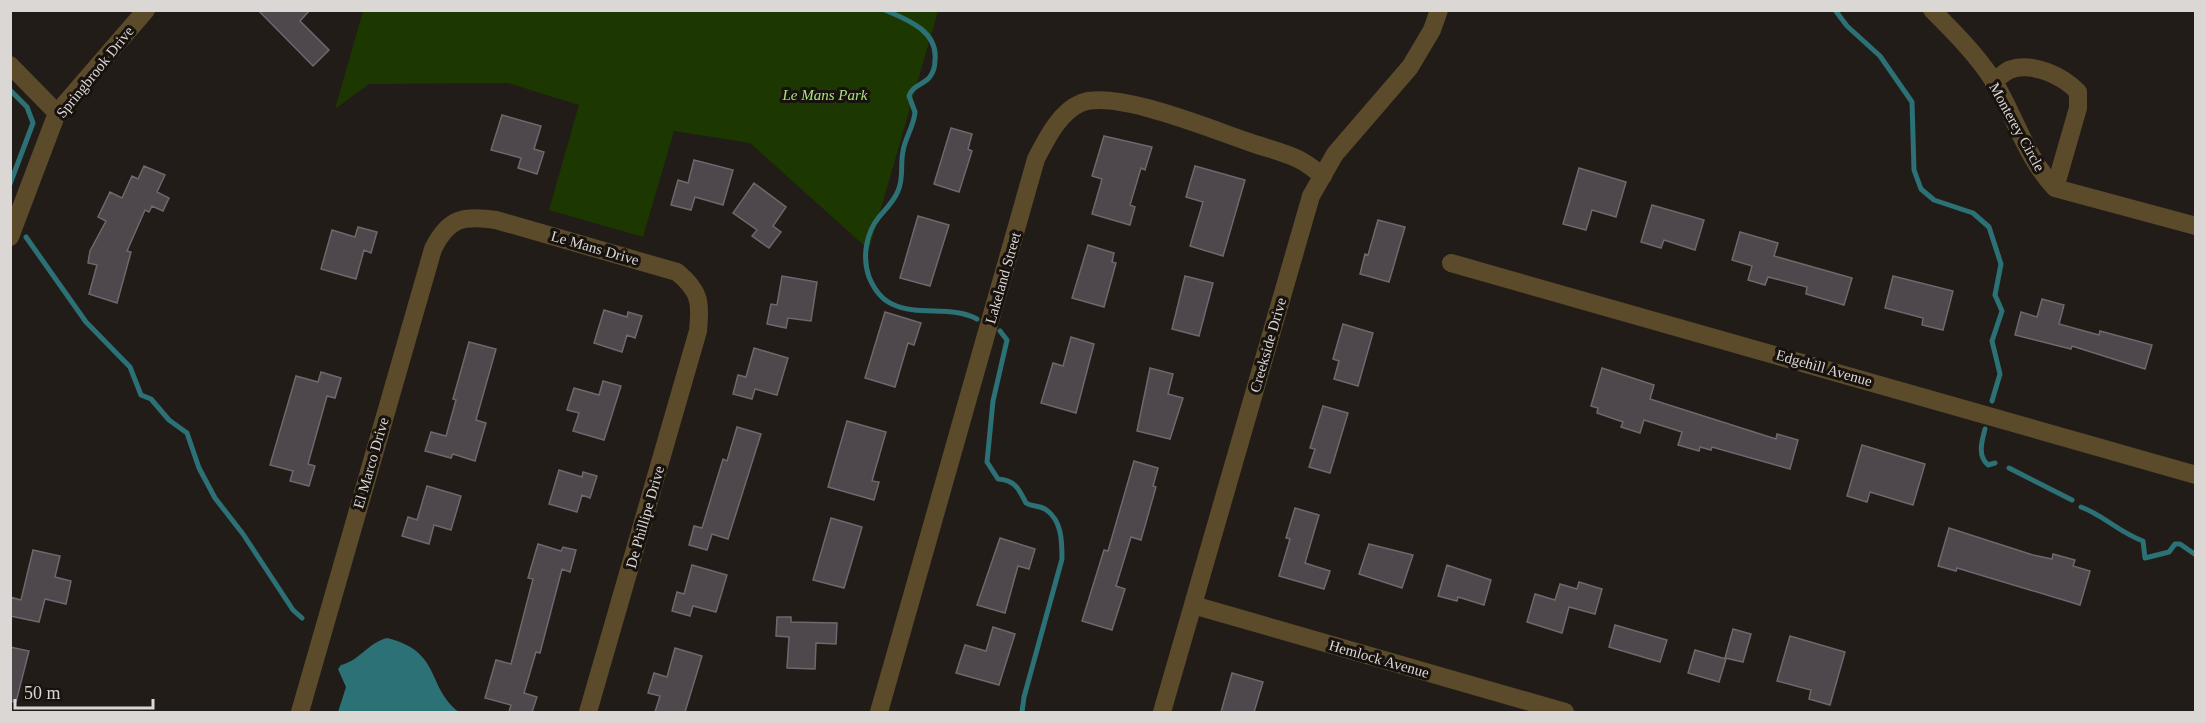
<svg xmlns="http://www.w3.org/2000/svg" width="2206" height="723" viewBox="0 0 2206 723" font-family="'Times New Roman',serif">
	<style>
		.green { fill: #1c3700 }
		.water { fill: #2b7175 }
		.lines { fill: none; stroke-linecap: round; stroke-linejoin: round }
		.stream { stroke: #2b7175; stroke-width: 5 }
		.building { fill: #4e474b; stroke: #6f676c; stroke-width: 1.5 }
		.minor { stroke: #5b4b2b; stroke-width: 18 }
		.labels { text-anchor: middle; stroke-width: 6; stroke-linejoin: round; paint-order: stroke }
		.street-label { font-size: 15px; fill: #dbd7d5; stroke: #18120f }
		.park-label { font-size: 15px; font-style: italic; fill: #a9e37d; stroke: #18120f }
	</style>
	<rect width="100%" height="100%" fill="#221c18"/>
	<path class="green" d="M363,11v-1l575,1 -69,239 -119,-107 -76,-12 -31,106 -94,-27 30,-105 -71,-22 -139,1 -34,25z"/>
	<path class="water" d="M387,638c55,13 39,49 72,74h-121l8,-25 -8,-18 3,-4c20,-5 26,-22 46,-27z"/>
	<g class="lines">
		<path class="stream" d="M885,10c23,10 53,21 50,50 0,7 -1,12 -6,18 -7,7 -17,8 -20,18l6,16c-1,14 -10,26 -12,39 -3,15 1,26 -5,40 -4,10 -12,18 -19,26 -13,16 -17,40 -10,60 5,12 12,22 23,27 27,13 59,1 85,15
			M1835,10l12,16 33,30 32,46 2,68 7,19 13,11 39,13 16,14 12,37 -6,31 7,16 -10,30 8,33 -8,27
			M10,90l17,17 6,16 -23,61
			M26,237l60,85 44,45 11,28 10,4 18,21 18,13 12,35 16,30 28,36 50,76 9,8
			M1000,331l7,9 -14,61 -6,61 11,17c17,1 21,10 28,24 6,4 12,2 19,6 17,11 17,32 17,50l-38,138 -2,15
			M1985,429c-3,12 -8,26 3,36l7,-2
			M2009,468l63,32
			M2081,507c22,8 39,26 62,34l2,17 24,-6 6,-8h5l16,11"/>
	</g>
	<path class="building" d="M258,10h52l-10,11 29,29 -16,16z
		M502,115l39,11 -7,23 10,3 -7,22 -19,-6 3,-10 -30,-8z
		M951,128l21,6 -4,15 4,2 -13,41 -25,-8z
		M1104,136l48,11 -7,23 -4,-2 -11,37 5,2 -5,18 -38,-11 10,-35 -10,-3z
		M694,160l39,10 -10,35 -28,-8 -4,13 -20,-5 7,-25 10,3z
		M144,166l21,9 -8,17 12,6 -6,13 -11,-5 -3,6 -4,-2 -18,41 4,1 -14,51 -28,-9 8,-29 -9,-2 2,-12 16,-30 -8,-4 12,-25 12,6 10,-22 6,3z
		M1195,166l50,14 -22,76 -33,-10 13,-44 -17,-5z
		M1579,168l47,14 -10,35 -24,-7 -6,20 -23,-6z
		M754,183l32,24 -13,19 8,6 -12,16 -17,-12 5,-6 -24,-17z
		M1652,205l52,15 -9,30 -31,-10 -3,8 -20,-6z
		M918,216l31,9 -19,61 -30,-8z
		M1378,220l27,7 -16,55 -29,-8 5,-20 3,1z
		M358,227l19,5 -6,21 -7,-3 -8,29 -35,-10 11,-39 23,7z
		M1740,232l38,11 -4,13 78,22 -8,27 -38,-11 1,-7 -39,-10 -3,8 -17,-5 4,-14 -20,-6z
		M1088,245l26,8 -2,9 4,1 -12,44 -32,-9z
		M782,276l35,6 -6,39 -23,-3 -2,10 -19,-4 4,-20 6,1z
		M1185,276l28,7 -14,53 -27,-7z
		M1893,276l60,15 -10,39 -21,-5 1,-7 -38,-10z
		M2042,299l22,6 -5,19 40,11 1,-4 52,14 -7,24 -73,-23 -1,3 -56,-14 6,-23 16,5z
		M604,310l23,7 1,-5 14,4 -7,22 -8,-3 -5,17 -28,-9z
		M885,312l36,11 -7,22 -6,-2 -13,44 -30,-9z
		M1343,324l30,9 -15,53 -24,-7 5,-18 -6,-2z
		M1071,337l23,7 -18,69 -35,-10 12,-40 10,3z
		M469,342l27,7 -20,71 10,3 -11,38 -22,-7 -2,4 -26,-7 6,-19 15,4 10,-36 -3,-1z
		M754,348l34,10 -11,37 -22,-6 -3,10 -19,-5 5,-19 8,2z
		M1150,368l23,6 -5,20 15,4 -13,41 -33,-8z
		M1602,368l52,17 -4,14 126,40 1,-5 21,6 -8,29 -78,-22 -1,3 -11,-3 -1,4 -21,-6 4,-13 -38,-12 -4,13 -19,-6 2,-5 -26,-9 1,-5 -7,-2z
		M321,372l20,6 -6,20 -8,-2 -19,68 7,2 -6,20 -19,-5 3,-10 -23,-6 26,-89 22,6z
		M603,381l18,5 -17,54 -31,-9 6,-18 -12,-3 7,-22 25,7z
		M1323,406l25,7 -18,60 -21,-6 6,-18 -5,-1z
		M847,421l39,11 -14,49 7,1 -5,18 -46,-13z
		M737,427l24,7 -33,105 -16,-5 -5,16 -18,-5 5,-19 8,2 21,-69 4,2z
		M1862,445l63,19 -12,41 -43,-13 -3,10 -20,-6z
		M1134,461l24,7 -5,18 3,1 -15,53 -10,-3 -15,49 9,3 -13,41 -30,-9 22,-71 4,1z
		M559,470l23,7 1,-5 14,4 -7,22 -8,-3 -5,17 -28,-8z
		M427,486l34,10 -10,34 -17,-5 -5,19 -27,-8 6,-19 9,3z
		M1295,508l24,7 -14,48 25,8 -6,18 -45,-13 11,-37 -4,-1z
		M831,518l31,9 -18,61 -31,-8z
		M1949,528l84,27 19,4 1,-5 22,6 -2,6 17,5 -10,34 -123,-37 -1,3 -18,-5z
		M1000,538l35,11 -6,20 -11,-3 -13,47 -28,-8z
		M538,544l23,7 2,-4 13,3 -6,22 -8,-3 -22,84 -4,-1 -12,41 13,4 -5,15h-23l2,-7 -26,-7 11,-38 15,4 22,-85 -5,-1z
		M1369,544l44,11 -11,33 -43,-14z
		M33,550l27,6 -5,21 16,4 -5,23 -21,-5 -6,23 -29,-6v-19l11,3z
		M692,565l35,10 -11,37 -23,-6 -3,10 -18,-5 5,-19 7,2z
		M1447,565l44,15 -7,25 -26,-8 -1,4 -19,-5z
		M1579,582l23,7 -7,25 -26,-7 -7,26 -35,-11 8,-28 20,6 5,-16 17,5z
		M777,617h14v5l46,1 -1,21 -20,-1 -1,26 -28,-1 2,-31 -13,-1z
		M1615,625l52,15 -7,22 -51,-15z
		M993,627l22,7 -16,51 -43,-12 9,-28 21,6z
		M1733,629l18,5 -8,28 -18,-4z
		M1790,636l55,16 -15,53 -21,-6 2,-9 -34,-9z
		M10,647l19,4 -13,51 -6,-1z
		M675,648l27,8 -17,56h-30l5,-16 -12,-3 6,-20 13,4z
		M1695,650l31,9 -7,23 -31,-9z
		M1232,673l31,9 -9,30h-33z"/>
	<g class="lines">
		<path class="minor" d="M1932,10c22,22 44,44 61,70 22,36 33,78 62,108l141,38
			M10,65l47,48
			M1993,81c5,-3 11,-8 16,-11 23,-9 54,6 69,22v16l-23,80
			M10,237l47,-124 89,-103
			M1451,263l745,212
			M1193,605l372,107
			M300,712l133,-463c15,-31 30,-34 63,-29l181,52c23,19 24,30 21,59l-110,381
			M879,712l157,-553c10,-19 23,-47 45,-56 34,-14 132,27 168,39 16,6 36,10 51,18 8,4 16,11 23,16
			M1162,712l149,-516 24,-42 75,-87 22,-37 7,-20"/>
	</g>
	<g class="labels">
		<g class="street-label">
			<text transform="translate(95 72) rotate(-51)" y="5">Springbrook Drive</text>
			<text transform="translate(2017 127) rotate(61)" y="5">Monterey Circle</text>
			<text transform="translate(595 248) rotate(16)" y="5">Le Mans Drive</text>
			<text transform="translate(1003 278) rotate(-74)" y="5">Lakeland Street</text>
			<text transform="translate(1268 345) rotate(-74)" y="5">Creekside Drive</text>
			<text transform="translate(1824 368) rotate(16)" y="5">Edgehill Avenue</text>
			<text transform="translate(371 463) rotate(-74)" y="5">El Marco Drive</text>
			<text transform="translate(645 517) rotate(-74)" y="5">De Phillipe Drive</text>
			<text transform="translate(1379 659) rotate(16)" y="5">Hemlock Avenue</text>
		</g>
		<g class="park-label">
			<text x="825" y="100">Le Mans Park</text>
		</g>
	</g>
	<rect width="2206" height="723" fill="none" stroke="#dbd7d5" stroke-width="24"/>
	<path d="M15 699v9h138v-9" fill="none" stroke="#dbd7d5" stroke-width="3"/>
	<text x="24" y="699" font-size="18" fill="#dbd7d5" stroke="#18120f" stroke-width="4.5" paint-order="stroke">50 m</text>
</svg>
